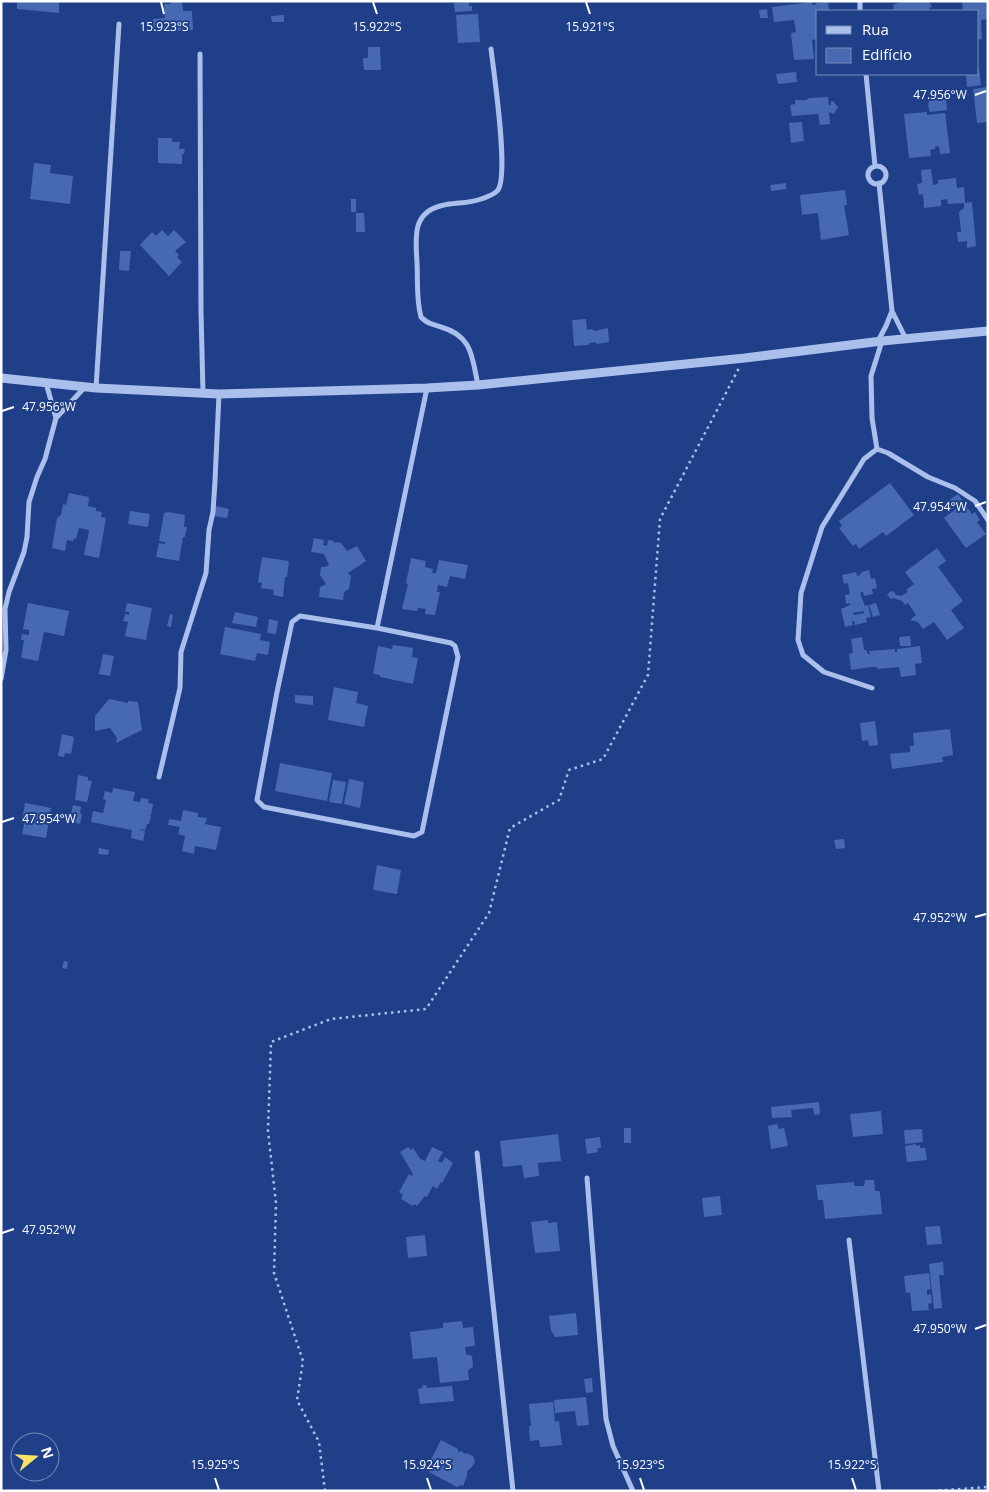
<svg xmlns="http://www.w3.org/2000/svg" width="989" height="1492" viewBox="0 0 989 1492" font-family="'Open Sans',sans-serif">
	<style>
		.building { fill: #4769b2; fill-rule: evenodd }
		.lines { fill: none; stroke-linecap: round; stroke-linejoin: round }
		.path { stroke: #aabfeb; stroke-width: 2.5; stroke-dasharray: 2.5 4; stroke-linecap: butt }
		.minor { stroke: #aabfeb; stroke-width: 5 }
		.tertiary { stroke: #aabfeb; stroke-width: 9 }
		.ticks { fill: none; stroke: #fff; stroke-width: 2 }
		.ticks-label { font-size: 12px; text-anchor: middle; fill: #fff; stroke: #1f3f89; stroke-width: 4; stroke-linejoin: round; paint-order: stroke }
	</style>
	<rect width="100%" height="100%" fill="#1f3f89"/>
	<path class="building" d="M17,1h42v12l-42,-4z
		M828,1l1,10h-11v28l-6,1 2,19 -20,1 -3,-27 5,-1 -2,-12 -20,2 -2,-15 40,-5v3l4,-1v-1z
		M902,1h27l3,6 -3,1 1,3h-41l5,-2 -1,-4z
		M962,1h26v18l-7,1 1,19 -4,1v-29h-15z
		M171,2h11l1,9h9l1,19 -40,2v-13l12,-1 -1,-14h7z
		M469,2v4h3v5l-17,1 -1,-9z
		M767,9l1,9h-8l-1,-8z
		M478,14l2,28 -22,1 -2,-28z
		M284,15v7h-12l-1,-6z
		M368,47h12l1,23h-17l-1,-12h5z
		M978,69h1l2,16 -14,2 -1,-13h12z
		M796,72l1,10 -19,2 -2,-10z
		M988,87v35l-11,1 -4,-34z
		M826,97h2l1,8h2v-4h2l5,6 -4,7 -5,-2 1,12 -10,1 -2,-11 -26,2 -2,-11 5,-1v-4h11l3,-2z
		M939,98h7l1,12 -17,2 -2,-6 1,-5z
		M927,112v3l18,-2 5,40 -10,1 -1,-8 -4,1v2l-5,1 1,6 -22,2 -5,-44z
		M802,122l2,19 -13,2 -2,-20z
		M158,138h14v4h8l-1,7h6l-1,5h-2v10l-24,-1z
		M34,163l17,2 -1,8 23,3 -3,28 -40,-5z
		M931,169l2,16 5,-1v-4l18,-2 1,10 7,-1 1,16 7,-1 4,44 -9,2v-7l-9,1 -1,-10h4l-2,-20 5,-4v-5l-16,1 -1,-5 -6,1v6l-17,2 -1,-14 -4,1 -2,-11 5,-1 -1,-13z
		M786,183v6l-15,2 -1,-6z
		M845,190l2,15h-3l5,30 -28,5 -3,-27 -16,2 -2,-20z
		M351,199h5v13h-5z
		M356,213h8l1,19h-9z
		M162,230l6,6 6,-6 12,12 -11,9 4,4 -2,2 5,5 -13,14 -29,-31 12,-13 4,4z
		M120,251h11l-2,20 -10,-1z
		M586,319l1,11 5,-1 3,2 13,-3 1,14 -12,2 -2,-2 -5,1 -2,2 -14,1 -2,-26z
		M890,483l24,32 -28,21 -3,-4 -24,17 -3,-5 -3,2 -14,-18 3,-2 -3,-5z
		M69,493l20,4 -1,9 8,2v3l6,1 -1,5 5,1 -7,40 -15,-3 3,-16h1l1,-9 -10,-2 -3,11 -2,-1 -1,3 -6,-1 -2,11 -13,-3 5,-30 4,-3 2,-11 3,1z
		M958,494l5,7 -16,11 -5,-7z
		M964,503l8,11 3,-2 5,8 -3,2 9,12 -20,14 -22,-30z
		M216,506l13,3 -2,9 -13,-2z
		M130,511l20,3 -2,13 -20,-3z
		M168,512l17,3 -1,12h3l-2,10h-2l-4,24 -23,-4 3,-14 6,1v-2l-6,-1 5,-28z
		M314,538l10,2 -1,5 4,1 1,-6 6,1v2l3,-1 4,1 6,8 10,-5 9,15 -18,12 3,3 -2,13 -5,3 -1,8 -24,-3 1,-10 6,-3 -6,-9 1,-8h4l4,-2 -5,-11 -13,-2z
		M937,548l9,13 -8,6 25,34 -12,9 13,18 -17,12 -13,-18 -11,7 -5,-7 -8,-2 6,-5 -8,-12 -3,2 -3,-4 -8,-3 -3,1 -4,-4 4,-4 3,1 2,3 5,1 7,-4 -2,-2 8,-6 -9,-12z
		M262,557l27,4 -2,16h-2l-2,20 -10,-2 1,-5 -13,-2 1,-5 -4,-1z
		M411,558l15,3 -1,6 8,2 -1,4h4l3,-13 29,5 -3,14 -15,-3 -3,11 -9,-2 -1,7h3l-5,23 -10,-1 1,-5 -8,-1 -1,3 -15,-2 6,-25 -2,-1z
		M869,570l2,9 4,-1 2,10 -5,1 1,5 -9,2 -1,-4 -3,1 5,13 3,-1 3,12 -5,1 1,4 -12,3 -1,-4h-2l1,4 -8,2 -4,-18 9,-4v-2l-4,1 -1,-9 5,-1 -2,-11 -4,1 -2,-9 14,-3 1,4 3,-1 2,-3zM864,611v2l-10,2 -1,-2z
		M28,603l41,8 -5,25 -20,-4 -6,29 -17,-3 3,-18h-3l1,-6 7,1v-5l-6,-1z
		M127,603l25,5 -6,32 -21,-4 3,-14 -5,-1 2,-7 4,1v-3h-4z
		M876,603l4,12 -7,2 -4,-12z
		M235,612l23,5 -2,10 -24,-4z
		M170,614l3,1 -2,12 -4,-1z
		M269,619l9,2 -2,13 -9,-1z
		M225,627l36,7 -1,6 10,2 -2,13 -11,-2 -2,8 -35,-7z
		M910,636l1,10h-11l-1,-9z
		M862,637l2,13h2l2,4h2l-1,-3 26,-2v3h2v-3l23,-3 2,17 -7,1 1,11 -15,2 -2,-10 -22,2v-2h-6l-20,3 -2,-16 4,-1 -2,-14z
		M393,645l20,3 -1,9 6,1 -5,26 -33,-7v-2l-7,-1 5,-28 14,3z
		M103,654l11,2 -4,20 -11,-2z
		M334,687l24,5 -2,11 12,3 -4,21 -36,-7z
		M295,695l18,1v9l-18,-2z
		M109,699l19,4v-2l10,1 4,28 -26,13 1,-5 -7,-10 -15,3v-15z
		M875,721l3,24 -9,1 -1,-6 -6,1 -2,-18z
		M950,729l3,26 -11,2 1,5 -51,7 -2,-15 20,-2v-6h4l-1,-13z
		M62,734l12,3 -3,17 -6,-1 -1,4 -6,-1z
		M280,763l52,10 -5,28 -52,-10z
		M78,775l10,2v3l4,1 -5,21 -12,-2z
		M349,779l15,3 -4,26 -16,-4z
		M333,780l13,2 -4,22 -13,-2z
		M113,788l22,4 -2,9 7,1 1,-4 8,1 -1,4 5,1 -2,11h-2l2,1 -2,8h-2l-2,6 -4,-1 -1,1 5,1 -2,10 -12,-3 1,-8 -41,-8 2,-11 10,2 3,-13 -3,-1 2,-8 7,2z
		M25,803l26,5 -5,30 -24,-4 4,-19h-3z
		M73,805l8,2 -1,6 2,1 -2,10 -8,-2 1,-4h-3z
		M183,810l15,3v4l9,1 -2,6 16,3 -5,23 -21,-4 -1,8 -12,-3 3,-15 -7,-2 2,-7 -12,-2 1,-6 12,2z
		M844,839l1,9 -9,1 -2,-9z
		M99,848l10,2 -1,5 -10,-1z
		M377,865l24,5 -4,24 -24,-4z
		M64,961l4,1 -1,7 -5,-1z
		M819,1102l1,12 -6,1 -1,-7 -22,2 1,7 -20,1 -1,-11z
		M881,1111l2,23 -30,3 -3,-23z
		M777,1124l2,5 5,-1 4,18 -17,3 -3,-23z
		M624,1128h7v15h-7z
		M922,1129l1,13 -18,2 -1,-14z
		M558,1134l3,27 -23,2 1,13 -15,2 -2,-13 -19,2 -3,-26z
		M600,1137l1,11h-4l1,4 -11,2 -2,-15z
		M916,1144v2l4,-1v3h5l2,12 -20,2 -2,-16z
		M408,1147l3,3 2,-2 8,12v-1l4,2 7,-14 11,5 -5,9 4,2 3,-6 8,6 -11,20 -1,-1 -4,7 -4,-3 -6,11 -2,-1 -8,10 -3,-2 -1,2 -12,-7 2,-4 -4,-3 10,-18 3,2 1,-2 -13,-22z
		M865,1180h9l1,11h4l1,2 2,21 -57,5 -2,-19h-5l-2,-15 38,-3v4h10z
		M720,1196l2,19 -18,2 -2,-19z
		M548,1220v3l9,-1 3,29 -25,2 -4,-31z
		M940,1226l2,18 -15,1 -2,-18z
		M425,1235l2,21 -19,2 -2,-21z
		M943,1262l1,13h-5l3,33 -8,1 -5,-45z
		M929,1273l2,16 -4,1v5l4,-1 1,9 -4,1 1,6 -17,1 -2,-19 -4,1 -2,-17z
		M576,1313l2,22 -23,2 -4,-7 -2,-14z
		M462,1321l1,7 10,-1 2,19 -10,1 1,7 6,2 1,11 -5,3 1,10 -29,3 -3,-26 -24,2 -3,-27 33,-4v-5z
		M592,1378l1,14 -7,1 -2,-14z
		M423,1385h3l1,3 25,-2 2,15 -34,3 -2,-15 4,-1z
		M586,1397l3,28 -12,1 -2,-15 -20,2 -1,-13z
		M553,1402l2,20 4,-1 3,24 -22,2 -1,-7 -9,1 -1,-15h2l-2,-22z
		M441,1440l17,9v2l1,1 3,-1 2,3 2,-1 7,3 2,6 -4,6 -4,3v5l-4,10 -3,-1 -3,2 -28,-15 1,-2 -3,-3z"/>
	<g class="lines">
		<path class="path" d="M325,1491l-6,-49 -22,-42 6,-39 -29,-88 2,-70 -8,-72 3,-89 60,-23 95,-10 63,-96 21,-85 49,-28 10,-30 34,-11 45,-84 12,-156 79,-151
			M932,1491l56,-4"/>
		<path class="minor" d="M860,2v9
			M200,54l1,258 2,81
			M866,74l9,92
			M868 175a9 9 0 1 1 18 0a9 9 0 1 1-18 0Z
			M879,183l13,128 14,28
			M878,341l8,-15 6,-15
			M46,383l10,35
			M478,385c-6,-27 -5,-49 -37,-58 -8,-3 -14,-3 -20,-10 -5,-18 -3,-36 -4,-54 -1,-23 -6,-49 23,-57 13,-4 28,-2 41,-7 6,-2 13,-4 17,-9 11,-17 -4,-116 -7,-141
			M96,388l23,-364
			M877,449l-5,-31 -1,-42 11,-35
			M377,628l-77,-12 -8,6 -15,70 -18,97 -2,11 7,7 150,29 8,-4 36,-175 -3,-11 -4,-3 -74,-15 50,-240
			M1,679l5,-29 -1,-41 4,-17 15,-40 3,-15 2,-35 8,-25 8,-18 11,-41 29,-31
			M872,688l-48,-16 -21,-17 -5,-15 3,-47 21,-66 42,-68 13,-10 11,4 40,24 27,11 20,13 13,19
			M159,777l21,-89 1,-36 25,-79 3,-43 4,-18 2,-31 4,-87
			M477,1153l36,338
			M587,1178l19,241 7,27 20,45
			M849,1240l30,251"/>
		<path class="tertiary" d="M1,378l95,10 123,6 208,-6 51,-3 267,-27 137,-17 106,-10"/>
	</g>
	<path class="ticks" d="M161,2l3,12M373,2l4,12M586,2l4,12M975,95l11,-4M2,411l12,-4M975,506l11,-4M2,822l12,-4M975,917l11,-3M2,1233l12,-4M975,1329l11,-4M215,1478l4,12M427,1478l4,12M640,1478l4,12M852,1478l4,12"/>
	<g class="ticks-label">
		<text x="164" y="31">15.923°S</text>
		<text x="377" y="31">15.922°S</text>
		<text x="590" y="31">15.921°S</text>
		<text x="940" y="99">47.956°W</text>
		<text x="49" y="411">47.956°W</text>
		<text x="940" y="511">47.954°W</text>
		<text x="49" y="823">47.954°W</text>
		<text x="940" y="922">47.952°W</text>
		<text x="49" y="1234">47.952°W</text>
		<text x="940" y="1333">47.950°W</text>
		<text x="215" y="1469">15.925°S</text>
		<text x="427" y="1469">15.924°S</text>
		<text x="640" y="1469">15.923°S</text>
		<text x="852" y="1469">15.922°S</text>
	</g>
	<rect width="989" height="1492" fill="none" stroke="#ffffff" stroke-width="5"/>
	<rect x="816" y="10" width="162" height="65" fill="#1f3f89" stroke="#798cb8"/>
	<rect x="826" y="26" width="25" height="8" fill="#aabfeb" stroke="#798cb8"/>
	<text x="862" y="35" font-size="15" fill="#ffffff">Rua</text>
	<rect x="826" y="48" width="25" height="15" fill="#4769b2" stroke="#798cb8"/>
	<text x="862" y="60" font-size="15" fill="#ffffff">Edifício</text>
	<g transform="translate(35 1457) rotate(72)"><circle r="24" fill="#1f3f89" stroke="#798cb8"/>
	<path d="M0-4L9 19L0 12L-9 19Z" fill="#fae369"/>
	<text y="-8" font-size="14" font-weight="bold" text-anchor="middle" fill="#ffffff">N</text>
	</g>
</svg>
